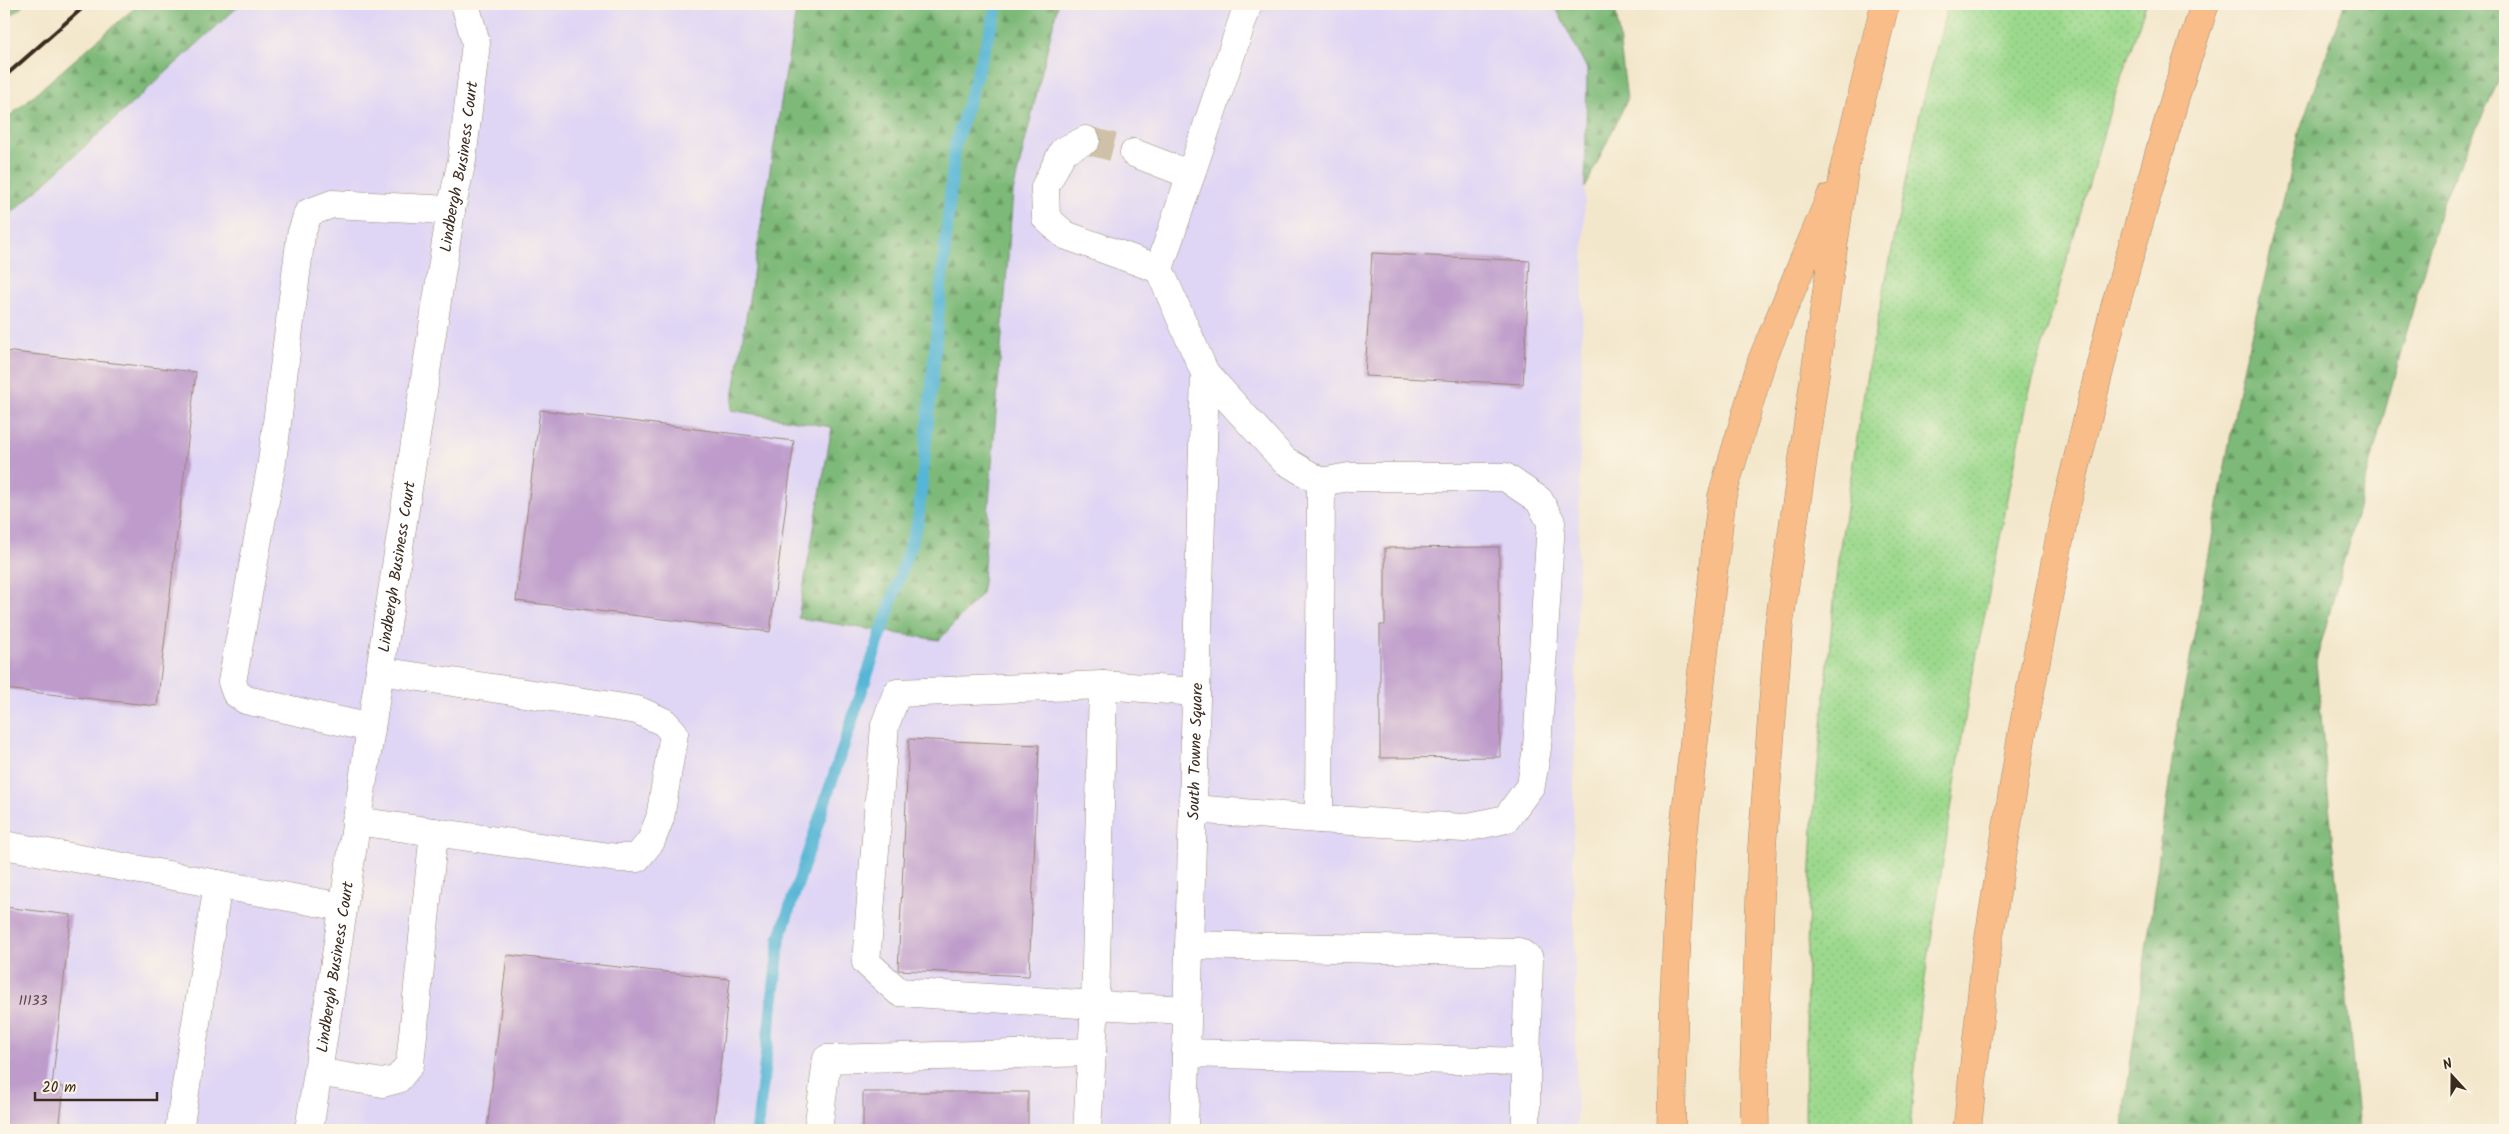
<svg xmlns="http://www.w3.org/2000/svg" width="2509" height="1134" viewBox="0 0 2509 1134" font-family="Kalam,sans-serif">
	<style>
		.built { fill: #dfd5f5 }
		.grass { fill: url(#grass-dots); stroke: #6c8256 }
		.forest { fill: url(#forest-firs); stroke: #5c724b }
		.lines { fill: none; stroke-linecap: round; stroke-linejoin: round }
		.stream { stroke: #56b6d5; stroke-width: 12 }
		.building { fill: #be9bcb }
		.minor-tunnel { stroke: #cec1a8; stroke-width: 28; stroke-dasharray: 28 14; stroke-linecap: butt }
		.minor-casing { stroke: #978874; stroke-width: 29 }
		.highway-casing { stroke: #978874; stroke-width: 29 }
		.minor { stroke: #fff; stroke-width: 28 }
		.highway { stroke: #f8bd89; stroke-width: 28 }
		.rail { stroke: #3b2a1e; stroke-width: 4 }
		.labels { text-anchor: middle; stroke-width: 4; stroke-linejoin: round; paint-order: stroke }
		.number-label { font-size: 14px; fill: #5c4649 }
		.street-label { font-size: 16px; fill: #3b2a1e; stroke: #fcf5e5 }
	</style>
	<defs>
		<pattern id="grass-dots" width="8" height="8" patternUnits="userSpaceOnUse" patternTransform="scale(1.25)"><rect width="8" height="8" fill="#9cd98d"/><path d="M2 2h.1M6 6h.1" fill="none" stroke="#87ba79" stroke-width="1.8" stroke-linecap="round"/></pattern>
		<pattern id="forest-firs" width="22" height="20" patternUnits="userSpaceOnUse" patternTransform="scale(1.25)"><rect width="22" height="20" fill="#7db978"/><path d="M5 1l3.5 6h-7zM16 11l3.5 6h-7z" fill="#689762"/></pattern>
	</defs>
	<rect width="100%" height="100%" fill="#fcf5e5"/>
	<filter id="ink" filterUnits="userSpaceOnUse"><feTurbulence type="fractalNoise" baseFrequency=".02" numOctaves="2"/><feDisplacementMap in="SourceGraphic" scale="10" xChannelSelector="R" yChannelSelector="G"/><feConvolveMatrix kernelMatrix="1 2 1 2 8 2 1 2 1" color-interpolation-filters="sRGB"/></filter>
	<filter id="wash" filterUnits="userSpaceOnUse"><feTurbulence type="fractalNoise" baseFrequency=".0096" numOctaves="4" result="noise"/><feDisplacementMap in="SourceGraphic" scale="20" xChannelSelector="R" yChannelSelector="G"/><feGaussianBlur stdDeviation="1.12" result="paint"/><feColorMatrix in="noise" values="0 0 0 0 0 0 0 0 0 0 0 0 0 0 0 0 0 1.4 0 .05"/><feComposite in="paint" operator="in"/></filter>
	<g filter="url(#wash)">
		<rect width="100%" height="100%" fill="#f3e7cb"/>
		<path class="built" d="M241,4h556l-66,406 101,17 -34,190 184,-24 31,-401 45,-188h496l33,65 -14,772 4,289h-1573v-910z"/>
		<path class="grass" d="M1948,4h198l-35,103 -82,286 -60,300 -50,324 -9,113h-105l2,-183 7,-140 24,-247 30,-193 52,-254z"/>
		<path class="forest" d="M4,4h21l-21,18z
			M139,4h102l-237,216v-99z
			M797,4h261l-45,188 -31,401 -43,47 -141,-22 34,-191 -101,-17z
			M1554,4h61l12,96 -42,88 2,-119z
			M2344,4h161v63l-63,136 -126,459 43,468h-235l2,-34 48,-349 67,-369 59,-249z"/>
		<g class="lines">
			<path class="stream" d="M757,1130l23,-193 138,-415 37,-376 43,-142"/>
		</g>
		<g id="blocks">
			<path class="building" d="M1372,253l158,8 -7,123 -158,-8z
				M4,351l192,21 -39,334 -153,-17z
				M540,410l254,31 -24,191 -254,-31z
				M1499,547l1,210 -120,1v-133h5v-77z
				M909,739l130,6 -10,231 -131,-6z
				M4,907l67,8 -19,171 12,1 -5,43h-55z
				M507,955l223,24 -17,151h-226z
				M863,1092h165v38h-165z"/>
		</g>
	</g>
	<g filter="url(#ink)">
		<use href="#blocks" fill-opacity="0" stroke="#978874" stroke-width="1"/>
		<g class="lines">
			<path class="minor-tunnel" d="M1086,140l48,13"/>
			<defs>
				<g id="minor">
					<path d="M1086,140l-23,11 -18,36 1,31 19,17 94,34"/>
					<path d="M1134,153l57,22"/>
					<path d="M371,728l-125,-28 -10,-7 -4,-11 40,-220 29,-227 7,-22 24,-9 119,6"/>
					<path d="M1193,809l126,10 2,-337 -37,-22 -79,-87 -46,-104 89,-265"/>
					<path d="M1319,819l145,9 42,-9 25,-34 6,-37 14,-226 -12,-22 -34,-23h-156l-28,5"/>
					<path d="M356,821l261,37h20l14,-17 9,-23 14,-85 -10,-11 -27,-12 -257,-39"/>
					<path d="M4,845l339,62"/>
					<path d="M1189,945l330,7 10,7 -3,103"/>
					<path d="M1187,1010l-92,-5 8,-320 93,7"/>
					<path d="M1186,1053l340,9v68"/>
					<path d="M317,1072l66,11 15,-4 12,-15 24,-232"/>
					<path d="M179,1130l39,-246"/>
					<path id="s1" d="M309,1130l142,-920 11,-50 14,-117 -11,-39"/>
					<path d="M818,1130l9,-71 265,-7"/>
					<path d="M1087,1130l8,-125 -196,-13 -33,-30 19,-237 12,-32 206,-8"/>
					<path id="s2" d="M1184,1130l21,-757"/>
				</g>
				<path id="highway" d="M1671,1130l3,-133 7,-142 41,-359 40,-136 68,-162
					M1755,1130l-1,-61 8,-222 17,-222 66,-460 40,-161
					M1967,1130l19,-174 36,-222 43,-223 49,-201 63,-219 28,-87"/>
			</defs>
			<use href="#minor" class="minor-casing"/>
			<use href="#highway" class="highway-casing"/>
			<use href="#minor" class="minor"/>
			<use href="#highway" class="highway"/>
			<path class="rail" d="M4,77l83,-73"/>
		</g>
	</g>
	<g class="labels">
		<g class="number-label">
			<text x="33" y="1005">11133</text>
		</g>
		<g class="street-label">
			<text dy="6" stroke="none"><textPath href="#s1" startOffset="975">Lindbergh Business Court</textPath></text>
			<text dy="6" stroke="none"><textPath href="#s1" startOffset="570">Lindbergh Business Court</textPath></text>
			<text dy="6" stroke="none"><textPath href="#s2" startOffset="379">South Towne Square</textPath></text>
			<text dy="6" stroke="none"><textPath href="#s1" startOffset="165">Lindbergh Business Court</textPath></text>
		</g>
	</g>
	<rect width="2509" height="1134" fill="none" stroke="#fcf5e5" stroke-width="20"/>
	<g transform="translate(2452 1076) rotate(339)" stroke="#fcf5e5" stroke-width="4" paint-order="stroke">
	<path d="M0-4L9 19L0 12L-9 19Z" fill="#3b2a1e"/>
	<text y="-8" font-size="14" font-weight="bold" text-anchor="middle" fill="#3b2a1e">N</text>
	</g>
	<path d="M35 1092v8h122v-8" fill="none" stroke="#3b2a1e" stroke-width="2.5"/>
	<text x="42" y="1092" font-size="15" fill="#3b2a1e" stroke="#fcf5e5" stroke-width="4" paint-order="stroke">20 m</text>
</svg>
